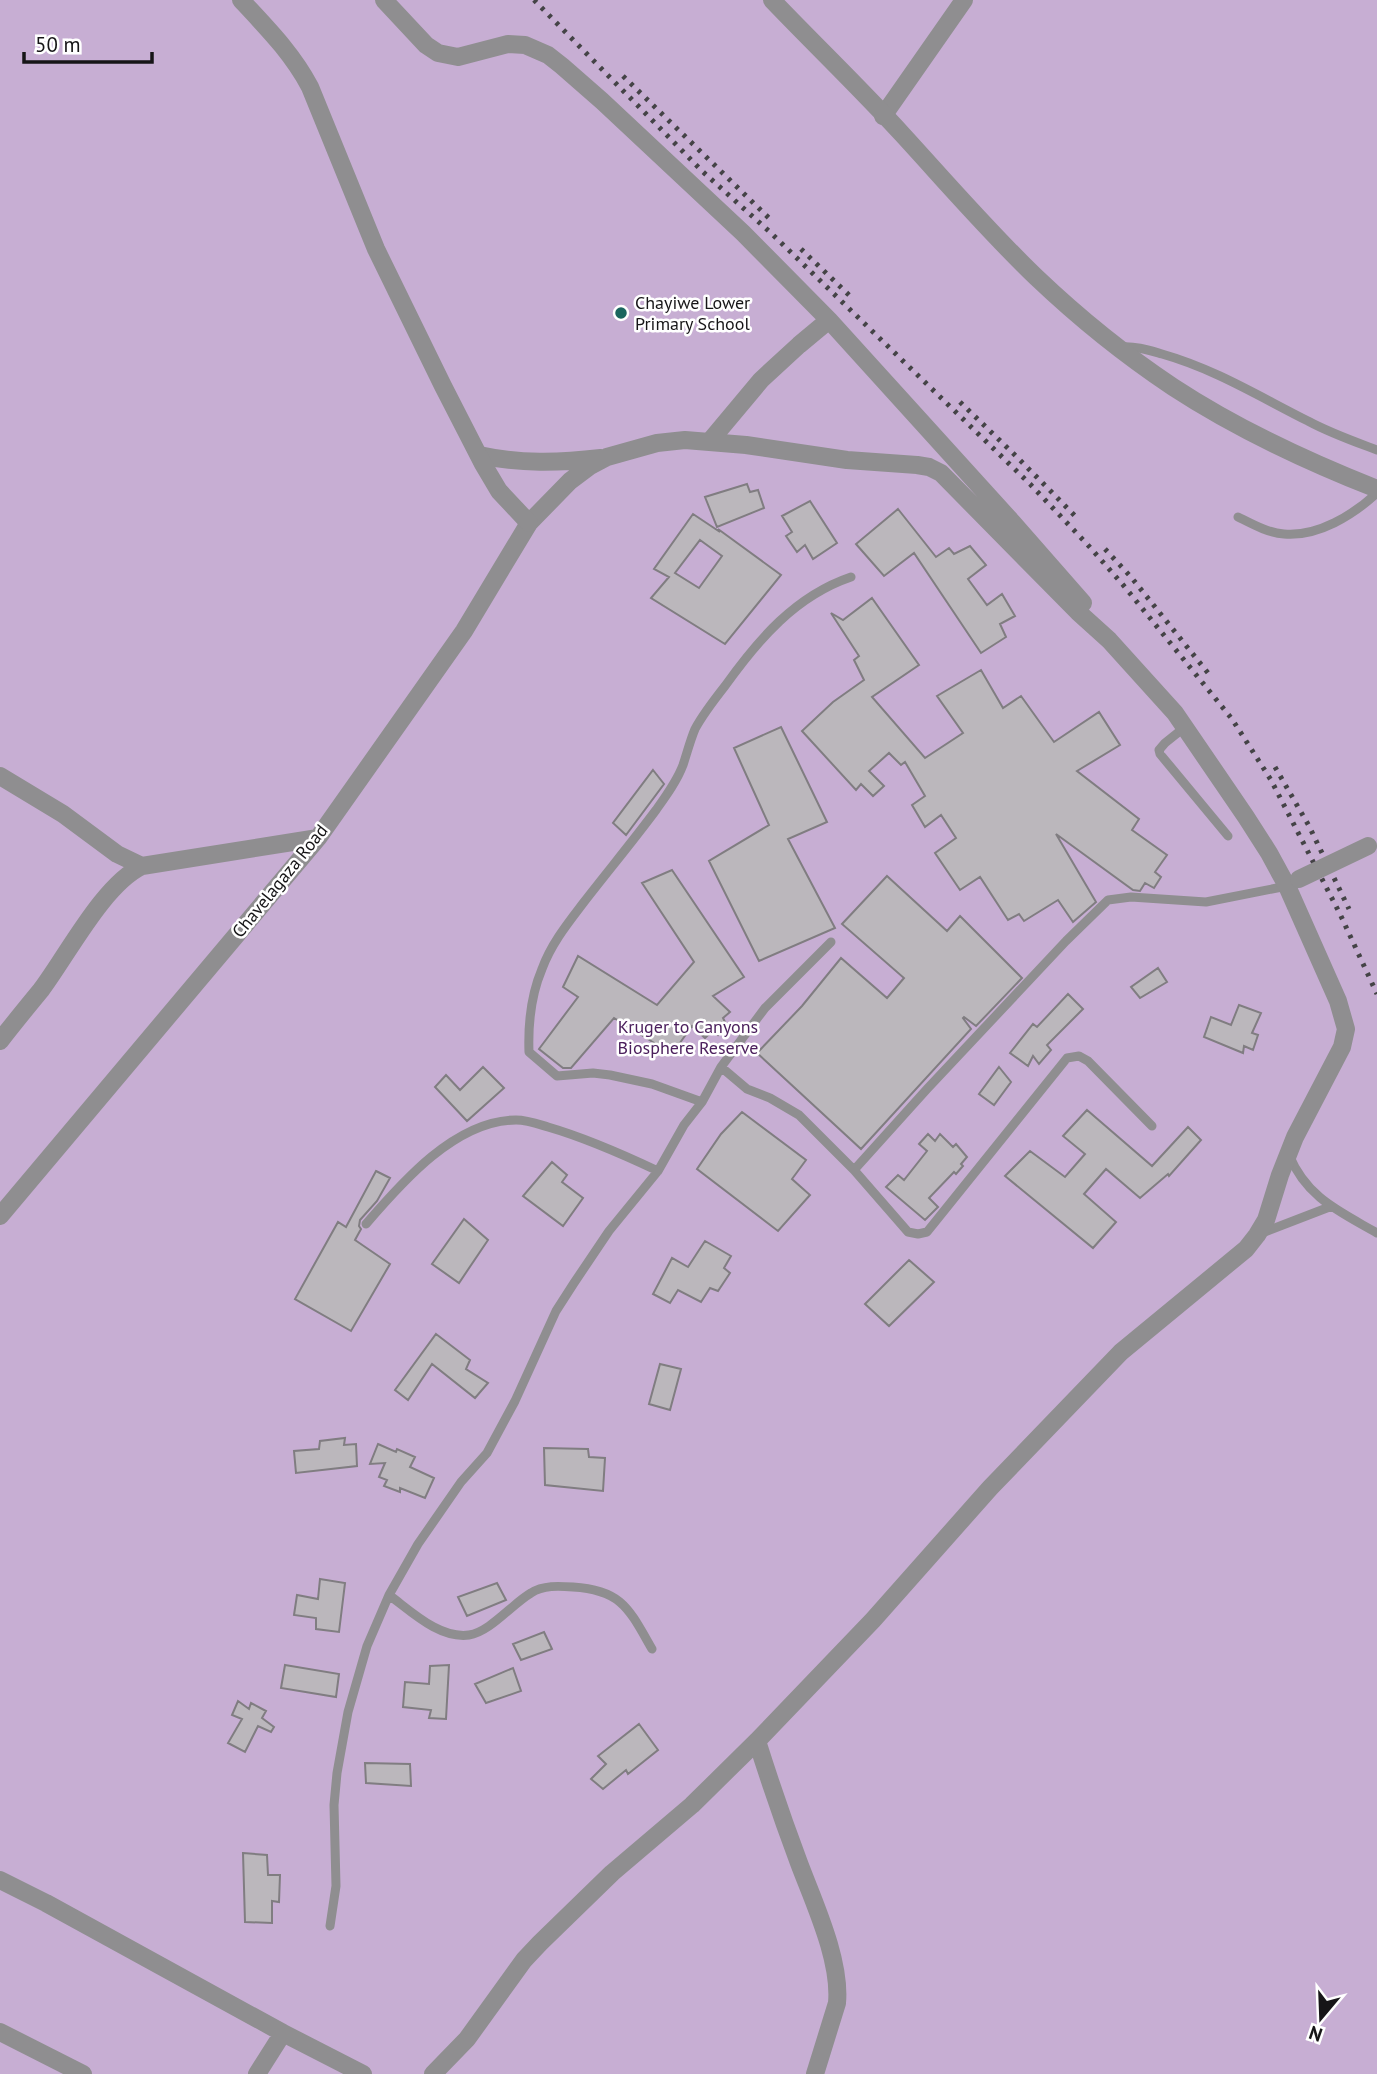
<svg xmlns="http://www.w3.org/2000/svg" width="1377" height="2074" viewBox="0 0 1377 2074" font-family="'PT Sans',sans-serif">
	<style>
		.green { fill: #c7aed3 }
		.building { fill: #bbb7bc; stroke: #807d81; stroke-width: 2; fill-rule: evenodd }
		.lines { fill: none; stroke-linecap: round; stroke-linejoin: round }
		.service { stroke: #8f8e90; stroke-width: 9 }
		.minor { stroke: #8f8e90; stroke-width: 18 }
		.tertiary { stroke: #8f8e90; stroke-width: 18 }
		.rail { stroke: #444346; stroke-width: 5; stroke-dasharray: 3.5 7; stroke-linecap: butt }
		.minor-bridge { stroke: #8f8e90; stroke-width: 18 }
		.poi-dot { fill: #1a655e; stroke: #fff; stroke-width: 2.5 }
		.labels { text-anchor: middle; stroke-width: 5; stroke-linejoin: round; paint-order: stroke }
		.poi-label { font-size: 18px; fill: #161517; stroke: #fff; text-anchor: start }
		.street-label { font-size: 18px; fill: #161517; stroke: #fff }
		.park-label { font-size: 18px; fill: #4c205d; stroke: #fff }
	</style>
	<rect width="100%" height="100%" fill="#e3e0e5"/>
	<path class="green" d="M0,0h1377v2074h-1377z"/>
	<path class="building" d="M747,484l3,8 8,-2 6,18 -47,19 -12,-30z
		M810,501l27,42 -24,16 -8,-14 -8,7 -11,-16 6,-4 -10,-16z
		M898,509l38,48 13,-9 5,6 16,-8 16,19 -18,14 19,26 15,-11 13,22 -15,8 6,13 -25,16 -67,-100 -30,23 -28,-32z
		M693,514l27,18 -2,-3 63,46 -56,69 -74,-46 18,-21 -15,-8zM700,540l22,16 -23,32 -24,-15z
		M872,598l47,67 -47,32 53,61 38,-25 -26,-37 44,-26 22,38 18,-12 33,46 45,-30 21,33 -43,26 62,48 -7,11 35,25 -12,17 6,5 -7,11 -9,-5 -5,8 -7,-1 -77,-56 40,68 -23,20 -15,-22 -34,21 -5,-7 -11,6 -28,-43 -20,13 -25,-37 21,-15 -15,-23 -16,12 -13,-22 13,-9 -20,-34 -4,3 -12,-12 -20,18 15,15 -11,10 -12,-12 -5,6 -54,-59 31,-29 31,-22 -10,-20 5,-4 -28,-43 12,7z
		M781,727l46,95 -39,17 47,89 -76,33 -50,-100 60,-36 -35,-77z
		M653,770l11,14 -38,51 -13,-12z
		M672,870l72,107 -31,19 17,16 -7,6 3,6 -8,11 -5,-5 -8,8 -13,-12 -20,28 -58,-36 -43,50h-8l-24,-19 39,-52 -15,-10 15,-31 79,49 37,-43 -52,-79z
		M887,876l60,55 13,-15 62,62 -46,48 -12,-9 -1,1 8,11 -110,120 -104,-96 45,-47 39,-48 46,40 17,-20 -62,-54z
		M1158,968l9,14 -27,16 -9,-11z
		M1068,994l15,15 -36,36 4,5 -12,14 -6,-8 -5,10 -18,-13 23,-29 4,3z
		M1239,1005l22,8 -9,20 6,2 -5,15 -9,-4 -1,7 -39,-16 7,-20 20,8z
		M483,1067l21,21 -37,33 -32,-34 11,-12 14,15z
		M999,1067l12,15 -17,23 -15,-11z
		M1087,1110l65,56 36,-39 13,13 -32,36 -1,-2 -28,24 -34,-29 -22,25 32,28 -23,26 -88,-72 25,-25 35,26 20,-23 -22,-18z
		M742,1112l64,48 -14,19 18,16 -32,36 -81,-62 24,-35z
		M928,1134l7,7 5,-7 13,13 3,-3 11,13 -6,7 2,2 -7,8 -2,-2 -25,26 9,9 -13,13 -39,-33 12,-12 6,5 23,-29 -8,-7z
		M552,1162l15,13 -5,7 21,16 -20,28 -40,-30z
		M376,1171l14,7 -13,23 -17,19 -1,6 2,3 -6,11 35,24 -39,67 -56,-32 43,-77 8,5z
		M464,1219l24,21 -29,43 -27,-19z
		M705,1241l26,15 -7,12 6,5 -12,18 -8,-3 -9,14 -23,-12 -8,13 -17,-9 19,-36 16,9z
		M909,1260l25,22 -45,44 -24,-22z
		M436,1334l34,26 -4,9 22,14 -13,15 -43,-34 -24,36 -13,-10z
		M660,1364l21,5 -11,41 -21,-6z
		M345,1438l-1,7 12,-1 1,22 -61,7 -2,-22 25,-2 1,-8z
		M378,1444l18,8 1,-3 18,8 -5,10 24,11 -9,20 -25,-10v4l-16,-6 3,-6 -8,-3 6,-14 -15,1z
		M544,1448l44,1 1,8 16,1 -2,33 -58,-6z
		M320,1579l25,4 -6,49 -23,-3v-11l-22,-3 3,-20 21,4z
		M497,1583l9,17 -39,16 -9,-19z
		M544,1632l8,17 -31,11 -8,-16z
		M285,1665l54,9 -3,23 -55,-9z
		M449,1665l-3,54 -17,-1 2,-8 -28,-3 2,-25 24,2 1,-18z
		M513,1668l8,23 -35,12 -11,-19z
		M238,1701l11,8 2,-6 15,8 -4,7 12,9 -3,5 -13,-6 -13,26 -17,-9 14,-24 -10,-4z
		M639,1724l19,26 -30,24 -2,-4 -23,19 -12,-10 15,-15 -8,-8z
		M365,1763l45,1 1,22 -45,-3z
		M243,1853l24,2 1,20h12l-1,27 -7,-1v22l-27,-1z"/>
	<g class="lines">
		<path class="service" d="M1121,347c15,-1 27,3 41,7 53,15 98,43 146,67 22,12 45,20 69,29
			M1238,517c14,7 30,16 46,17 34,3 69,-19 93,-41
			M1185,727l-20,16 -6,7 1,4 68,82
			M721,1067l44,-59 66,-66
			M702,1102l-50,-18 -42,-9 -17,-2 -36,3 -28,-24c-1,-28 2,-57 13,-83 9,-25 26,-46 42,-67 24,-31 49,-61 72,-92 10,-14 21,-29 27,-45 4,-12 7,-24 12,-36 8,-15 19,-29 30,-43 33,-46 70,-90 126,-109
			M1289,1155c18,43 50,56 88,78
			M854,1170l73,-81 139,-148 42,-41 23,-3 75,5 81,-16
			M366,1224c36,-42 90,-104 150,-104 11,0 22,4 32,7 38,11 74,27 110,44
			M1262,1233l70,-27
			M389,1595c22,16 50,44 80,40 21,-3 43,-31 62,-42 12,-8 28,-7 42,-6 49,3 56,22 79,62
			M330,1926l6,-40 -2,-81 3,-32 11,-61 19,-66 22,-51 29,-51 43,-62 26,-29 28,-52 41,-90 18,-28 35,-52 49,-60 26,-46 18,-23 19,-35 26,22 23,9 29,17 55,55 54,62 10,2 9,-2 140,-174 12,-2 9,5 64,65"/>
		<path class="minor" d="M384,0l42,45 12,8 20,4 50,-13 17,1 23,10 14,11 40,35 141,132 86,87 184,203 70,80
			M883,116l81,-116
			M710,441l51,-61 38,-35 30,-25
			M479,455c41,9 80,8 122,3
			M0,776l63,38 54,40 25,12
			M0,1041c13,-17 27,-34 41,-51 27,-36 62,-105 101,-124l176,-28
			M0,1216l318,-378 146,-207 65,-108 41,-42 20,-15 17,-9 50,-14 28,-3 61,5 101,15 70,5 12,2 12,6 137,139 31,28 66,73 71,104 23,36 18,33 51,115 8,28 -4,18 -47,90 -15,38 -14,45 -9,15 -11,14 -125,103 -131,136 -117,132 -116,121 -65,64 -80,68 -72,70 -16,17 -57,79 -34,35
			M757,1741c13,41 27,82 42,122 15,40 42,97 38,140l-22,71
			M0,1880l46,23 237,130
			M0,2032l83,42
			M257,2074l26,-41 80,41"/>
		<path class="tertiary" d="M241,0c26,28 51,53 69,87l66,162 67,137 40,78 16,27 30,32
			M772,0c43,45 88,88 130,134 44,48 87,98 134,143 42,40 89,78 137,110 64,42 133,74 204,102"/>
		<path class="rail" d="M534,0l168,171 69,62 259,251 57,60 37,42 108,133 39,61 69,134 37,80
			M623,76l150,146
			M801,249l48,46
			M960,402l59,57 58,59
			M1105,549l26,28 77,96
			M1275,767l34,59 40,83"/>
		<path class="minor-bridge" d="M1299,879l69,-33"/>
	</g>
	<circle class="poi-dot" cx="621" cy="313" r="7"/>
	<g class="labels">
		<g class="poi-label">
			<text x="635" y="309">Chayiwe Lower<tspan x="635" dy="21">Primary School</tspan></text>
		</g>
		<g class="street-label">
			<text transform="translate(280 881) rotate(-51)" y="6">Chavelagaza Road</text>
		</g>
		<g class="park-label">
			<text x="688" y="1033">Kruger to Canyons<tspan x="688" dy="21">Biosphere Reserve</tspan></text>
		</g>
	</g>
	<g transform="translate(1321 2018) rotate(199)" stroke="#ffffff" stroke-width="5" paint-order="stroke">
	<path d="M0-5L12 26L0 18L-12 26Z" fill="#161517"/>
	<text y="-10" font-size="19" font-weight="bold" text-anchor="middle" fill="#161517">N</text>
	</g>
	<path d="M24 52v10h128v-10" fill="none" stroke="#161517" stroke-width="3.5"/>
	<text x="35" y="52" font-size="21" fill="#161517" stroke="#ffffff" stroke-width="5" paint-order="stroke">50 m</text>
</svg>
